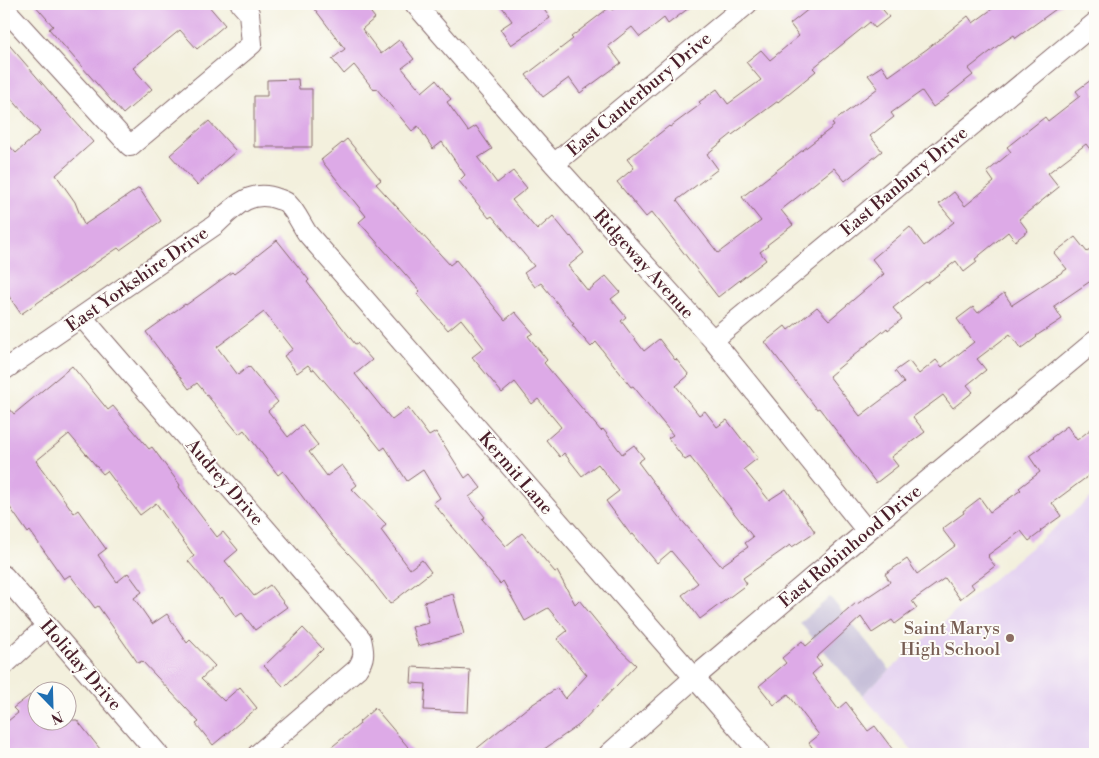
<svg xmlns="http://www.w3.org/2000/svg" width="1099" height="758" viewBox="0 0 1099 758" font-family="'Libre Bodoni',serif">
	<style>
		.built { fill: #e5d3f1 }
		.industrial { fill: #c7c0d9 }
		.building { fill: #ddaae7 }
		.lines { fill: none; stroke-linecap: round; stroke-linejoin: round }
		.minor-casing { stroke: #856869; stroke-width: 22 }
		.minor { stroke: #fff; stroke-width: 20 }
		.education-dot { fill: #8d6e63; stroke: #fdfcf7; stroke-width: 2 }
		.labels { text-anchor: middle; stroke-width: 4; stroke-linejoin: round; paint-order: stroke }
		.street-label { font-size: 18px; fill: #4a1f2b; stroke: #fdfcf7 }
		.education-label { font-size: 18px; fill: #785e54; stroke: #fdfcf7; text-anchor: end }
	</style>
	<rect width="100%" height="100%" fill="#fdfcf7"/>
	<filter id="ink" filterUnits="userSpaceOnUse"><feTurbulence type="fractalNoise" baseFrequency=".02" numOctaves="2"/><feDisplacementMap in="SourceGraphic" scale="10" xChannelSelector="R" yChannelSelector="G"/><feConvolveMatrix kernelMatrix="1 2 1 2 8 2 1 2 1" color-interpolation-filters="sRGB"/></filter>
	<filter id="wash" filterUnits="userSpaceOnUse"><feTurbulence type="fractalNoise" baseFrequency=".0096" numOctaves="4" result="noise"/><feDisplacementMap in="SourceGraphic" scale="20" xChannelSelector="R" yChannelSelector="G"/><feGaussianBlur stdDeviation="1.12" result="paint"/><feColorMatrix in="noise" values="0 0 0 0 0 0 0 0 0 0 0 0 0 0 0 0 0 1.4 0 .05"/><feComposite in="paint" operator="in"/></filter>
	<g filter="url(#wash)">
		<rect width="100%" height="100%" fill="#f3f0dd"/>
		<path class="built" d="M1095,494v260h-180l-53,-59 98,-88z"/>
		<path class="industrial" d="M830,597l60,73 -28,25 -62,-72z"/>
		<g id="blocks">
			<path class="building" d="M34,4h173l18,21 -28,24 -17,-19 -47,38 19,21 -29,25 -74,-85 4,-3z
				M311,4h53l11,14 -13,11 19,25 18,-14 15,19 -12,9 20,24 14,-12 15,19 -4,3 21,29 8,-5 16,23 -14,9 19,25 16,-12 14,17 -15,12 25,30 16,-14 17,21 1,-1 13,17 -16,13 20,25 18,-15 14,16 -9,7 15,18 -5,4 23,30 15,-12 16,21 1,-1 13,16 -13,11 23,29 6,-4 12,16 10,-7 17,22 1,-1 13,17 -14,11 25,31 17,-11 29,43 -23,15 -2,-2 -47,33 4,6 -47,35 -18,-24 16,-12 -27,-32 -14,12 -24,-29 -2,1 -25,-34 13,-10 -21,-27 -16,12 -18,-23 -4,4 -14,-17 15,-13 -23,-28 -6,5 -17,-22 -13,11 -30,-36 12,-9 -23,-29 -13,11 -31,-36 3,-3 -61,-69 7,-6 -45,-56 26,-21 34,41 -5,4 74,81 6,-5 49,60 10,-8 18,21 -5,3 19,24 -3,3 57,68 2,-2 19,25 12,-9 10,13 -6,4 41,55 42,49 27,-19 -3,-4 8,-6 -63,-80 -5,3 -17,-22 5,-3 -40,-49 -2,1 -35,-45 -5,5 -19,-22 2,-1 -33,-41 -6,4 -11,-14 10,-7 -42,-50 -3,2 -30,-37 6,-6 -23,-33 -9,7 -15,-23 -6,5 -36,-43 -2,2 -20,-25 -10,9 -12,-15 13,-10z
				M500,4h40l10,14 -39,27 -11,-16 12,-8z
				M620,4h74l-26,20 -4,-6 -24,19 -8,-10 -24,19 13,17 -41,30 -11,-15 -26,19 -17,-22 47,-36 -2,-2 39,-30 2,3z
				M815,4h63l11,13 -14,11 -5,-6 -57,46 3,3 -38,31v-1l-46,34v-1l-25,20 11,15 -41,31 41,53 43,-32 -19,-24 92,-71 -2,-3 46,-35 -10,-13 14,-9 7,10 38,-27 41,-33 5,7 26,-19h64l-47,34 -2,-3 -15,10 -31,24 5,6 -25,20 1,1 -16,11 -11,-16 -31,22 3,4 -24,19 12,15 -37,30 -11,-13 -53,42 12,15 -26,20 1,1 -8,6 6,8 -48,37 -66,-85 -6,5 -29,-35 17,-14 -7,-9 42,-33 1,1 31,-23 -2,-2 18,-13 11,15 33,-24 -15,-18 15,-12 9,10 29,-24 -9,-12z
				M4,39l89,103 -37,33 19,27 9,23 55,-37 22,33 -41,29 -2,-2 -18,12 -79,54 -17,-25v-149l12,13 24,-21 -36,-42z
				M1095,77v79l-9,-12 -38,29 11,14 -40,32 9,12 -13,10 -7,-9 -33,27 2,3 -13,10 -8,-11 -29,22 -1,-1 -33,26 9,11 -14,11 -1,-2 -58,48 31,40 44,-33 -9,-12 14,-10 10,13 17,-14 6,7 32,-25 -17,-23 16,-12 5,6 26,-20 8,12 55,-36 -13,-16 21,-16 12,15 8,-6v32l-41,28 8,13 -26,17 1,1 -16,12 -11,-15 -33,25 9,11 -19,15 6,7 -20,16 -10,-13 -30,22 12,15 -34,25 7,9 -22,17 -57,-75 -2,1 -52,-67 20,-16 3,4 29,-23 12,13 55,-46 -12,-15 38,-32 14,19 30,-24 -15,-18 15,-12 11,14 29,-24 -7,-10 24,-20 -4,-5 38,-30 3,4 32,-25 -4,-5z
				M298,79l1,10h13v58h-58v-51h13v-16z
				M209,121l27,30 -39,34 -27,-30z
				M277,240l32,40 -2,2 48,62 2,-1 15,17 -17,14 37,46 16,-12 21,28 7,-4 29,46 5,-4 11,14 -12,9 16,20 -3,2 24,27 16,-13 33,39 2,-1 18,33 4,-4 40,49 17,16 -57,60 -42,29h-67l57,-46 30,-20 8,11 22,-24 -30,-36 10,-8 -19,-23 -23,13 -22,-40 -3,3 -67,-81 7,-5 -17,-28 -16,11 -22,-34 -4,3 -27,-34 -40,-47 -2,1 -4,-5 -11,8 -13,-17 9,-7 -29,-37 -47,35 21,28 11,-9 29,36 -10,9 20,26 14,-12 16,20 -9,7 18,24 15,-11 15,20 -5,4 34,35 -5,6 29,39 12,-9 9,12 -41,32 -27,-35 -30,-32 -50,-66 -5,4 -34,-45 -5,4 -42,-51 -8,6 -43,-57 39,-28 1,1 46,-33 2,2z
				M72,366l36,44 5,-4 36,43 3,-2 28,38 -1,2 38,50 6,-5 15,18 -13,11 29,35 16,-11 17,22 -32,23 -13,-17 -6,4 -14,-20 -2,2 -32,-38 6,-5 -38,-53 -16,12 -33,-44 -4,3 -34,-40 -33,27 38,52 4,-3 28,39 -8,6 19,27 11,-9 14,19 -8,6 18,26 15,-10 20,29 3,-3 25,26 -14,13 23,22 16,-14 17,21 -44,37 -17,-21 3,-2 -57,-61 -4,2 -40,-57 -3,2 -25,-33 -6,4 -34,-48 -2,2 -24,-34v-97l10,12z
				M1067,426l10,14 18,-14v45l-43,32 9,13 -21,15 1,1 -12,9 -8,-10 -33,24 1,1 -1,1 7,9 -24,18 3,4 -14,11 -15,-21 -33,23 5,7 -22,16 -3,-4 -20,13 -11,-16 -45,41 6,7 -10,9 26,35 8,-7 22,29 7,-5 21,28h-79l-8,-11 10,-8 -31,-41 -14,11 -15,-19 27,-23 -4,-5 20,-17 4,5 50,-43 1,1 33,-22 -5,-8 22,-15 10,15 38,-28 -13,-17 22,-16 -1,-2 17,-13 10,14 31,-22 -2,-2 21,-16 -11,-16 23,-17 -1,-1z
				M453,594l11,40 -46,12 -6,-19 17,-4 -5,-21z
				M303,628l20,21 -39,38 -20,-21z
				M412,667l58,3 -2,42 -44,-2 2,-26 -15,-1z
				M38,689v31h39l27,34h-100v-30l14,-11 -5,-5z
				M375,708l39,46h-91l37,-30 -1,-2z"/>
		</g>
	</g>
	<g filter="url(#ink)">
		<use href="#blocks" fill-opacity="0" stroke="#856869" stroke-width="1"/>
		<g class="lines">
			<defs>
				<path id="minor" d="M415,4l139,160 159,176 154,191
					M4,8l126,138 122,-102 -3,-31 -8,-9
					M554,164l193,-160
					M82,317l279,322c3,13 4,19 -4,30l-99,85
					M713,340l382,-317
					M4,370l211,-145c18,-17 35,-37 63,-26 3,1 8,2 10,5 8,8 13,20 19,29l454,521
					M4,576l154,178
					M4,665l43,-39
					M609,754l85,-76 173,-147 228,-190"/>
			</defs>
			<use href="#minor" class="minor-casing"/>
			<use href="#minor" class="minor"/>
		</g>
	</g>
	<circle class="education-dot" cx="1010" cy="638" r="5"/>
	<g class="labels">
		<g class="street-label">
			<text transform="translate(639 94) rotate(-40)" y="6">East Canterbury Drive</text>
			<text transform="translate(904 181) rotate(-40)" y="6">East Banbury Drive</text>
			<text transform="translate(644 264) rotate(48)" y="6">Ridgeway Avenue</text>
			<text transform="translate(137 279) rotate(-35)" y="6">East Yorkshire Drive</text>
			<text transform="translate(516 473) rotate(49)" y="6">Kermit Lane</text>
			<text transform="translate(225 482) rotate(49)" y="6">Audrey Drive</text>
			<text transform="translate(850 546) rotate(-40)" y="6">East Robinhood Drive</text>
			<text transform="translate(81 665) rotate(49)" y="6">Holiday Drive</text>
		</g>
		<g class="education-label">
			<text x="1000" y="634">Saint Marys<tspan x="1000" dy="21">High School</tspan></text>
		</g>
	</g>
	<rect width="1099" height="758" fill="none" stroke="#fdfcf7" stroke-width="20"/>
	<g transform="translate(52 706) rotate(157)"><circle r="24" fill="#fdfcf7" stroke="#b5a4a5"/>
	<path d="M0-4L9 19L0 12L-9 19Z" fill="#1f6fb2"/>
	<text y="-8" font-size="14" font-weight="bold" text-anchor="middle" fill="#4a1f2b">N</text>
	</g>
</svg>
